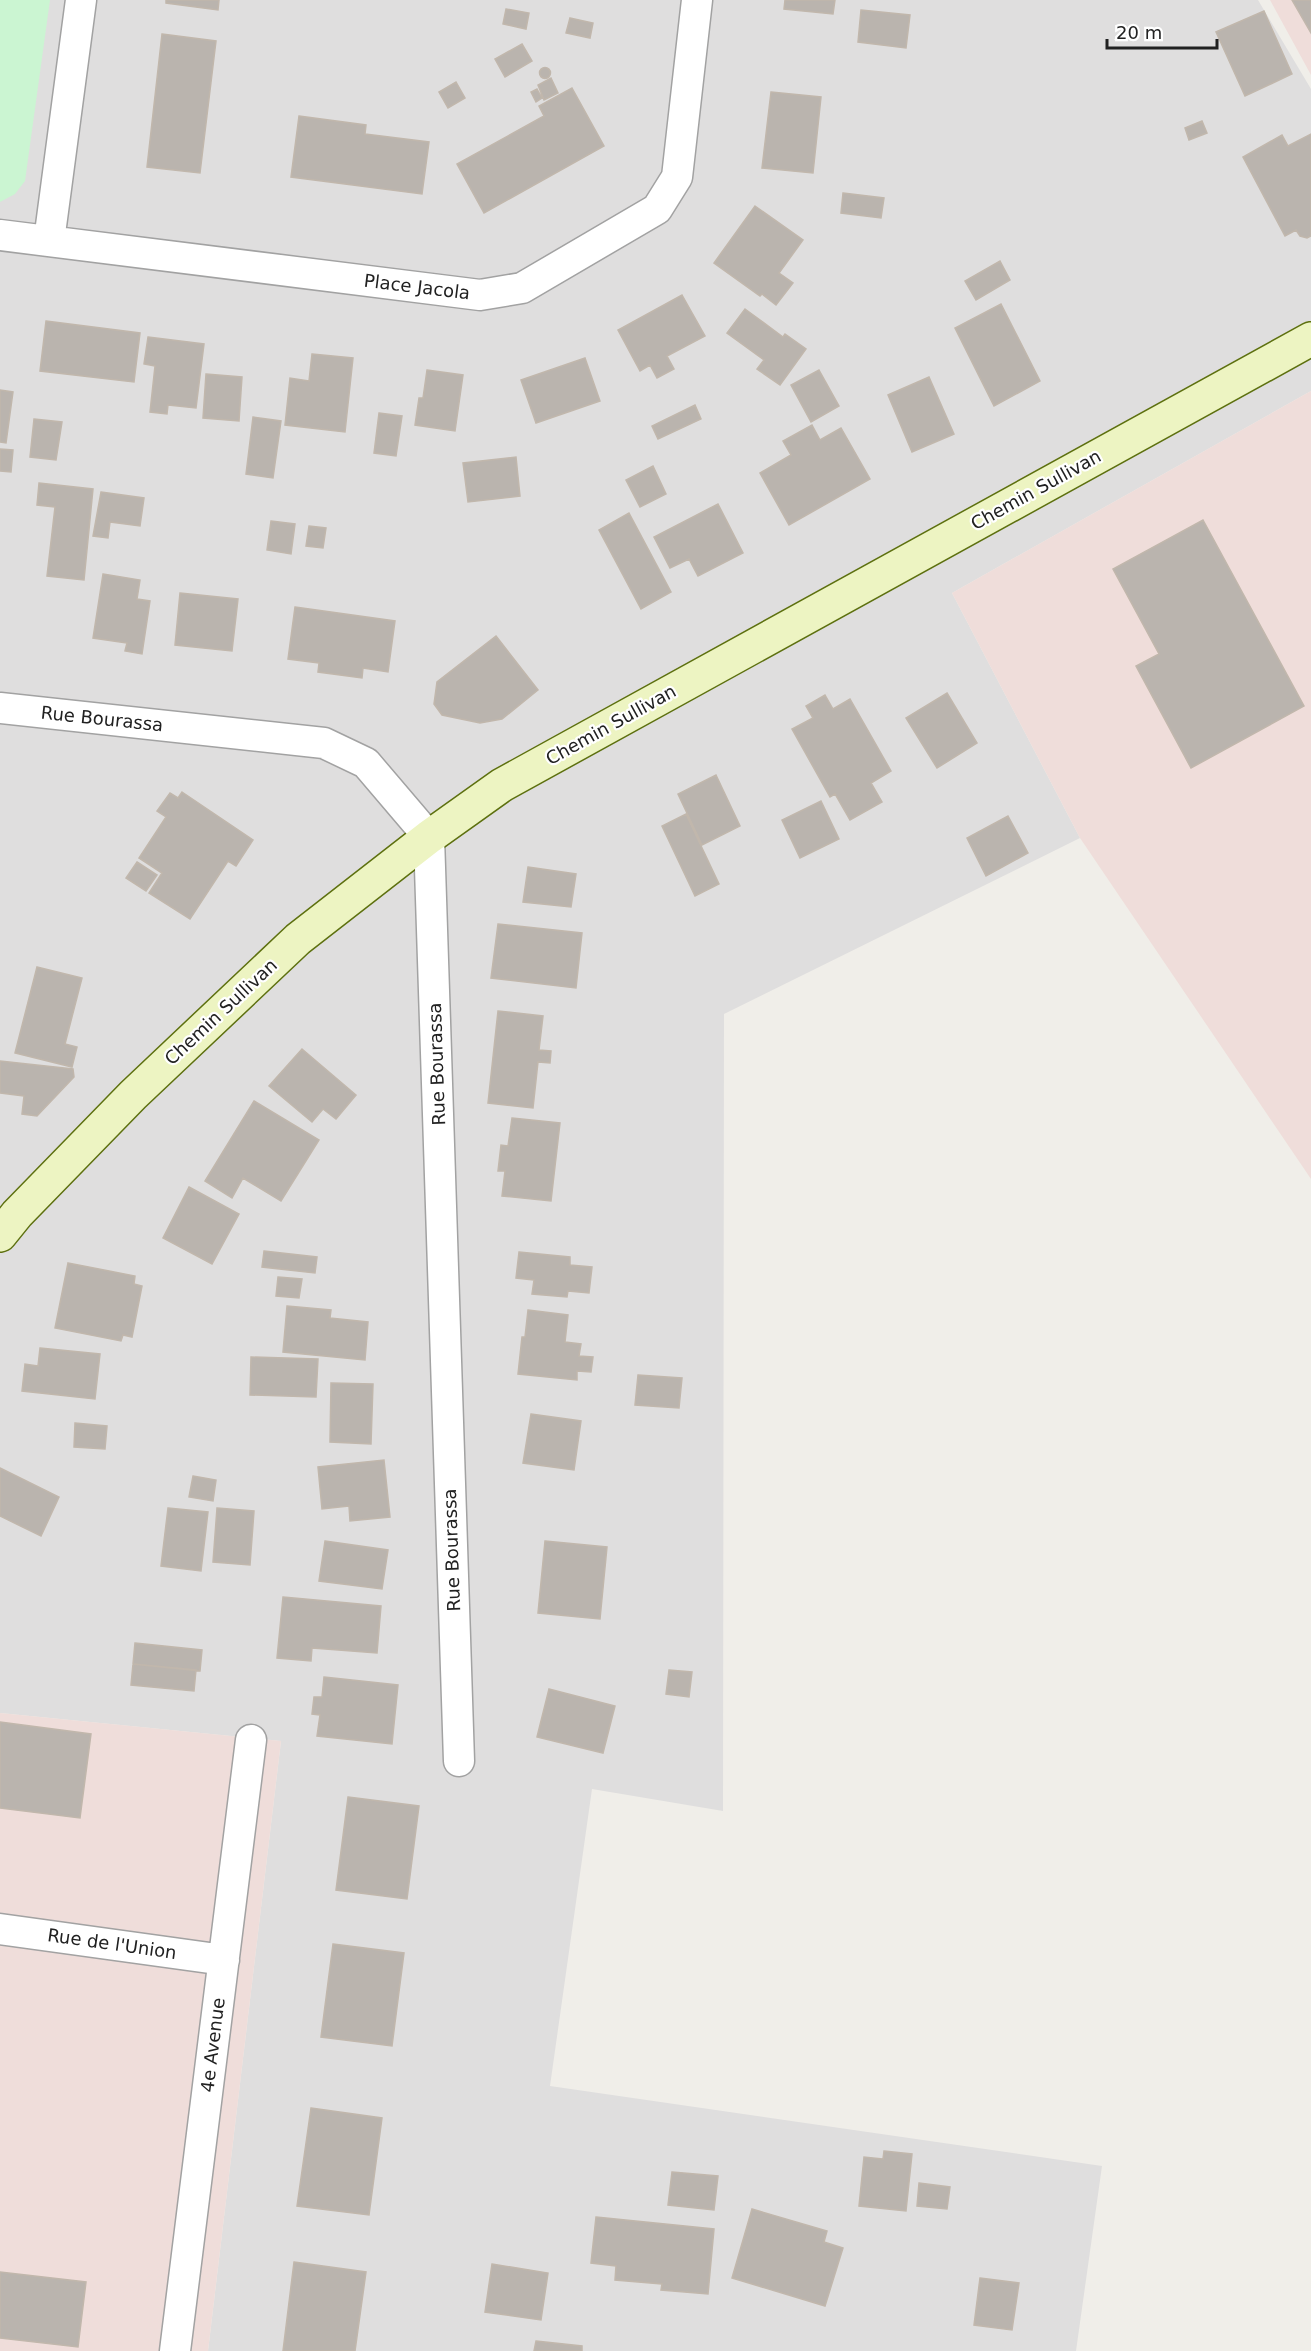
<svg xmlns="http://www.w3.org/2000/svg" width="1311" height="2351" viewBox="0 0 1311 2351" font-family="'DejaVu Sans',sans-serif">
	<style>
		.residential { fill: #dfdede }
		.commercial { fill: #efddda }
		.park { fill: #cbf5d2 }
		.building { fill: #bab4ae; stroke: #c1b7ac; stroke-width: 1.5 }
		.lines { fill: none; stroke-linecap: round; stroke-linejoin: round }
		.minor-casing { stroke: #a2a2a2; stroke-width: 33 }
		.secondary-casing { stroke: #5d700f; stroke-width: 36 }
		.minor { stroke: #fff; stroke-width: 30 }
		.secondary { stroke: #edf4c2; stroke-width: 33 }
		.labels { text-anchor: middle; stroke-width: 4.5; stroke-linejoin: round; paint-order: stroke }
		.street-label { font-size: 18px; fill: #212121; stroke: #fff }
	</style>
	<rect width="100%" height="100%" fill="#f0eee9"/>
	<path class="residential" d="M0,0h1258l53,89v302l-359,202 128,245 -356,176 -1,797 -131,-22 -42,297 552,80 -26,185h-868l73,-610 -281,-28z"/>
	<path class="commercial" d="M1270,0h41v75z
		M1311,391v788l-231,-341 -128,-245z
		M0,1713l281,28 -73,610h-208z"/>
	<path class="park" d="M0,0h50l-25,181 -10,13 -15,8z"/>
	<path class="building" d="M166,0h53l-1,10 -52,-7z
		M785,0h50l-2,14 -49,-5z
		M1292,0h19v33z
		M506,9l23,4 -3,16 -23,-5z
		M861,10l49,5 -4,33 -48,-6z
		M1264,11l28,63 -47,22 -29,-64z
		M570,18l23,5 -3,15 -24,-5z
		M162,34l54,7 -16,132 -53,-6z
		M522,44l10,17 -27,16 -10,-18z
		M539.5 73a5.5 5.5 0 1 1 11 0a5.5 5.5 0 1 1-11 0Z
		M551,78l7,15 -14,7 -6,-15z
		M456,82l9,16 -17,10 -9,-16z
		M572,88l32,58 -120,67 -27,-49 87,-48 -5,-10z
		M537,89l5,9 -6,4 -5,-10z
		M771,92l50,5 -8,76 -51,-5z
		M299,116l67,9 -1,9 64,8 -7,52 -131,-17z
		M1202,121l5,12 -18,7 -4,-12z
		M1311,134v102l-4,2 -7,-2 -4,-6 -11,6 -42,-79 39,-22 6,11z
		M843,193l41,5 -3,20 -40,-5z
		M755,206l48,34 -24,33 14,10 -17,22 -14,-11 -2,2 -46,-33z
		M1000,261l10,19 -34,20 -11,-19z
		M682,295l23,41 -38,20 7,13 -17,9 -7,-13 -10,6 -22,-41z
		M1001,304l39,77 -46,25 -39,-78z
		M745,309l38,28 2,-3 21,15 -26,36 -23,-16 7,-9 -37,-27z
		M46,321l94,12 -6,49 -94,-11z
		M148,337l56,7 -8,64 -28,-3 -1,9 -17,-2 5,-46 -11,-2z
		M312,354l41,4 -8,74 -60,-7 5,-47 19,3z
		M585,358l15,43 -64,22 -15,-43z
		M427,370l36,5 -8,56 -40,-6 4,-27h4z
		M819,370l20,36 -28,16 -20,-37z
		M206,374l36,3 -3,44 -36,-3z
		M929,377l25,57 -42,18 -24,-57z
		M0,390l13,2 -7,51 -6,-1z
		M695,405l6,14 -43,20 -6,-13z
		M379,413l23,3 -6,40 -22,-3z
		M253,417l28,4 -8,57 -27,-4z
		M34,419l28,3 -6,38 -26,-3z
		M812,425l8,15 21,-12 29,51 -81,46 -29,-52 31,-18 -8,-14z
		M0,449l13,1 -2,22 -11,-1z
		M516,457l4,39 -52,6 -5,-39z
		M653,466l13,28 -26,13 -14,-27z
		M39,483l54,6 -9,91 -37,-4 8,-69 -18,-2z
		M101,492l43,6 -4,28 -30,-4 -2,16 -15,-2z
		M718,504l25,49 -45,23 -9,-17 -19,9 -16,-31z
		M629,513l42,79 -30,17 -42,-79z
		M1203,520l101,186 -113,62 -55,-102 23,-12 -46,-85z
		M271,521l24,3 -4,30 -24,-4z
		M309,526l17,2 -3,20 -17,-2z
		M103,574l37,6 -3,19 13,2 -8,53 -17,-3 2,-8 -34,-5z
		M180,593l58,6 -6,52 -57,-6z
		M295,607l100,14 -7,51 -25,-4 -1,10 -44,-6 1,-9 -31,-4z
		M496,636l42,54 -36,29 -22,4 -38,-8 -8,-11 3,-22z
		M947,693l30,50 -40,25 -31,-50z
		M825,695l8,14 17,-10 41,72 -20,12 11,19 -32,18 -15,-26 -5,3 -38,-68 21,-11 -7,-12z
		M716,775l24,51 -38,19 -24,-51z
		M182,792l71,48 -17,26 -8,-5 -38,58 -41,-26 13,-20 -23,-15 27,-41 -9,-6 13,-18 8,5z
		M821,801l18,38 -39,19 -18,-38z
		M686,814l33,70 -24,12 -33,-70z
		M1008,816l20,37 -42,23 -19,-38z
		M137,862l20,13 -11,16 -20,-13z
		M528,867l48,7 -5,33 -48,-5z
		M498,924l84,9 -6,55 -85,-10z
		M37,967l45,11 -17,66 12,3 -5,20 -57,-14z
		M498,1011l45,5 -4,34 12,1 -1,12 -12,-1 -5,46 -45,-5z
		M302,1049l54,46 -20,24 -13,-10 -11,13 -43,-36z
		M0,1061l73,8 1,8 -37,39 -15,-2 2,-18 -24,-3z
		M254,1101l65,39 -38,61 -38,-23 -11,20 -27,-17z
		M512,1118l48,5 -9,78 -49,-5 3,-25h-7l3,-26 7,1z
		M189,1187l50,27 -27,50 -49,-26z
		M264,1251l53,6 -2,16 -53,-6z
		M519,1252l51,5v8l22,2 -3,26 -21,-2 -1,6 -35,-3 2,-14 -18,-2z
		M68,1263l67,13 -1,8 8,2 -10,51 -9,-2 -2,6 -66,-13z
		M278,1277l24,2 -3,19 -23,-2z
		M287,1306l44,4 -1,8 38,4 -3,38 -82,-8z
		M528,1310l40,5 -3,27 16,2 -2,12 14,1 -2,15 -14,-1v9l-59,-6 4,-37h3z
		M40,1348l60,6 -5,45 -73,-8 3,-27 13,2z
		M251,1357l67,2 -2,38 -66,-2z
		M638,1375l44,3 -3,30 -44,-3z
		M331,1383l42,1 -2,60 -41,-2z
		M531,1414l50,7 -7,49 -51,-7z
		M75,1423l32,3 -2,23 -31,-2z
		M384,1460l6,57 -40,4 -1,-15 -27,3 -4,-42z
		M0,1468l59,29 -18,39 -41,-20z
		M193,1476l23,4 -3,21 -24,-4z
		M168,1508l40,4 -7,59 -40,-5z
		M217,1508l37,3 -4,54 -37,-3z
		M325,1541l63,9 -6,39 -63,-8z
		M545,1541l62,6 -7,72 -62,-6z
		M283,1597l98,9 -4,47 -65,-5 -1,13 -34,-3z
		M135,1643l67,7 -2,21 -67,-7z
		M133,1664l63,6 -2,21 -63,-6z
		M669,1670l23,2 -3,25 -23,-3z
		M324,1677l74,8 -6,59 -75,-8 3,-21 -8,-1 2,-17h8z
		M549,1689l66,17 -12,47 -66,-16z
		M0,1722l91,12 -11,84 -80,-10z
		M348,1797l71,9 -12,93 -71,-9z
		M333,1944l71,9 -12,93 -71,-9z
		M311,2108l71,10 -13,97 -72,-9z
		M884,2151l28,3 -6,57 -47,-5 5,-49 19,2z
		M672,2172l46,4 -4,34 -46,-5z
		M919,2183l31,4 -3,22 -30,-3z
		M752,2209l75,22 -3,11 19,6 -18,58 -93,-28z
		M596,2217l118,12 -6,65 -47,-4 1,-6 -47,-4 1,-14 -25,-3z
		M294,2262l72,10 -11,79h-72z
		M492,2264l56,9 -7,47 -56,-8z
		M0,2272l86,10 -8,65 -78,-9z
		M980,2278l39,5 -7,47 -38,-5z
		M536,2341l46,5v5h-48z"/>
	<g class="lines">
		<defs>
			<path id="minor" d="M0,235l480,60 42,-7 135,-79 20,-32 20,-177
				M49,241l32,-241
				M0,708l324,35 42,20 63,74 30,924
				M0,1929l224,31
				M175,2351l76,-611"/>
			<path id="secondary" d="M0,1235l17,-21 116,-119 165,-156 131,-102 73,-52 809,-446"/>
		</defs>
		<use href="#minor" class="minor-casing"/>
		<use href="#secondary" class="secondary-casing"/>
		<use href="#minor" class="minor"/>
		<use href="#secondary" class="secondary"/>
	</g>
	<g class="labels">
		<g class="street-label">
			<text transform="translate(417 287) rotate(7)" y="6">Place Jacola</text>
			<text transform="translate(1036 490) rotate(-29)" y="6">Chemin Sullivan</text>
			<text transform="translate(102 719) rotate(6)" y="6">Rue Bourassa</text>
			<text transform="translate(611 725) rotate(-29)" y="6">Chemin Sullivan</text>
			<text transform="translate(221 1012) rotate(-43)" y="6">Chemin Sullivan</text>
			<text transform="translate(437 1064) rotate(-92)" y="6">Rue Bourassa</text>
			<text transform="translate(452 1550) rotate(-92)" y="6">Rue Bourassa</text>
			<text transform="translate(112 1944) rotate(8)" y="6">Rue de l'Union</text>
			<text transform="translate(213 2045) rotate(-83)" y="6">4e Avenue</text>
		</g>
	</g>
	<path d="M1107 39v9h110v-9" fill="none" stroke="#212121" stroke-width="3"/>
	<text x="1116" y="39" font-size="18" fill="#212121" stroke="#ffffff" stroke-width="4.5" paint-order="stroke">20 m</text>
</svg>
